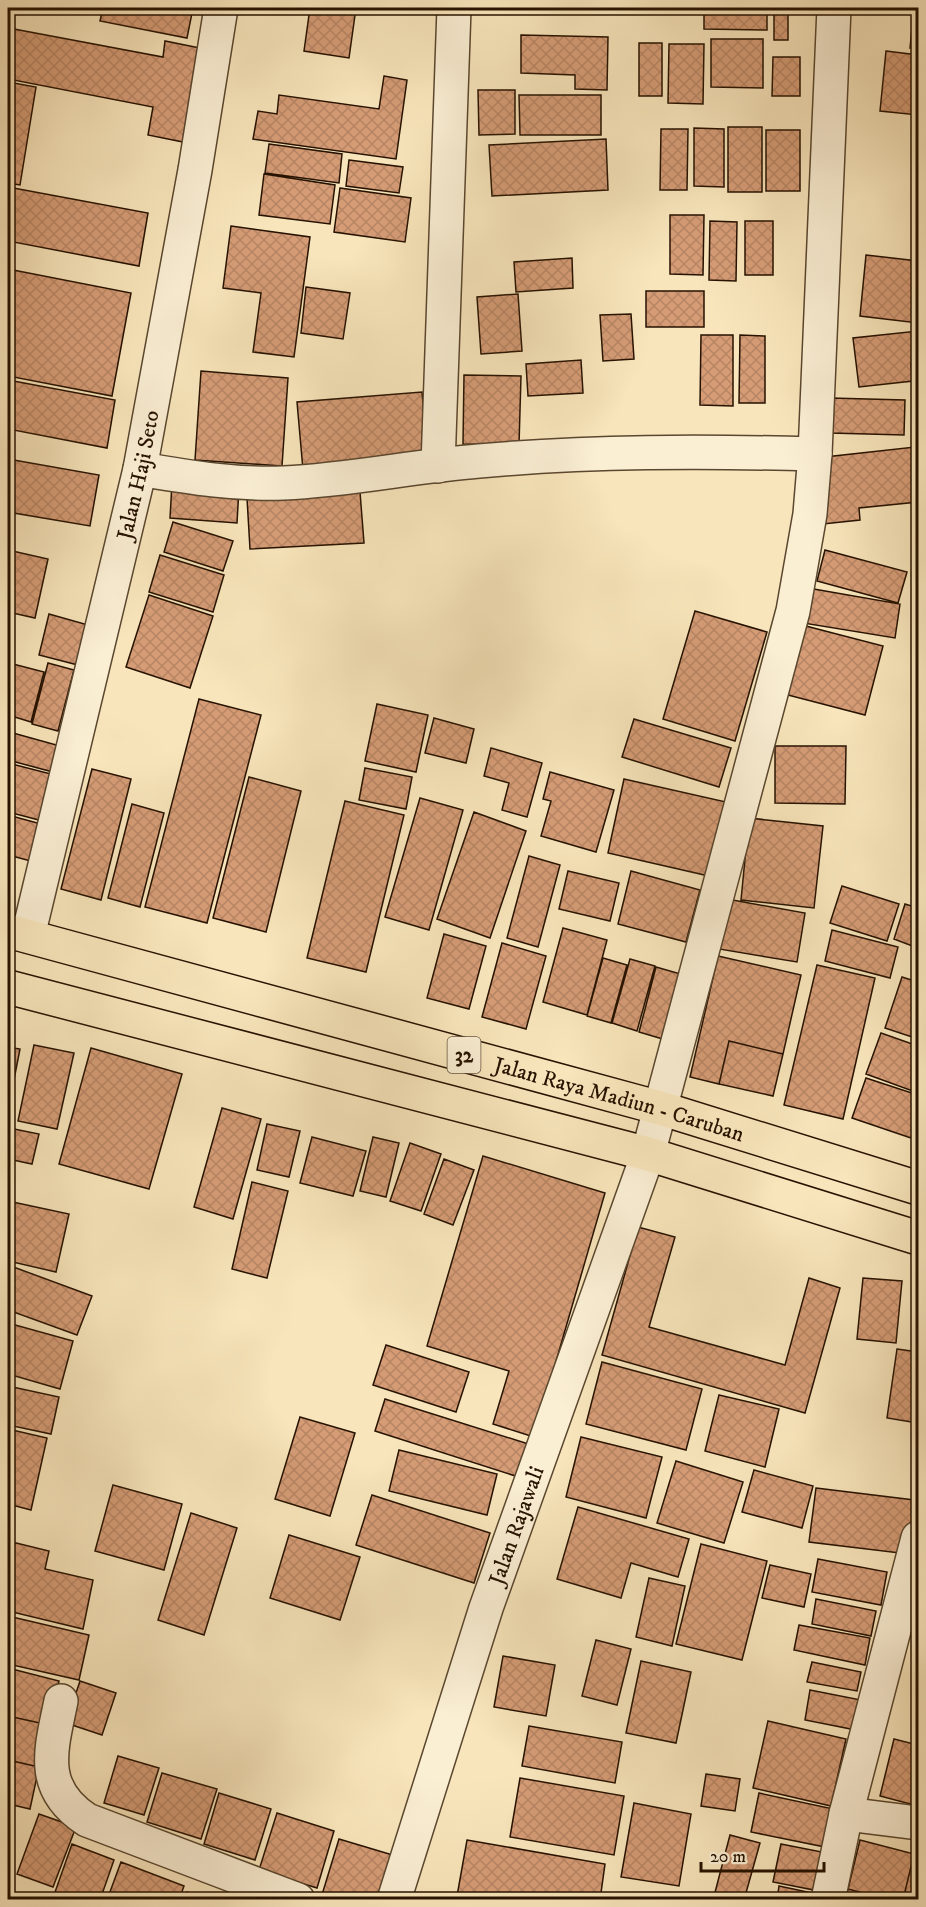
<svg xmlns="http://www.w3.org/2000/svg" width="926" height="1907" viewBox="0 0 926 1907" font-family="'IM FELL DW Pica',serif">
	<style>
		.building { fill: url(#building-cross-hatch); stroke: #261200; stroke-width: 1.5 }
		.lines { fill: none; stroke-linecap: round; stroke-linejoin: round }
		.street-casing { stroke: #5a472f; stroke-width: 36 }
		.highway-casing { stroke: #261200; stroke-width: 36 }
		.street { stroke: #faeed3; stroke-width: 33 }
		.highway { stroke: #f8e5bb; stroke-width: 33 }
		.labels { text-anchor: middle; stroke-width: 4.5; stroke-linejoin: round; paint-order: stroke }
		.shield { fill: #faeed3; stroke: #66543f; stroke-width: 1.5 }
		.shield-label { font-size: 21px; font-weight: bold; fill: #261200 }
		.street-label { font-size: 22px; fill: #261200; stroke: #faeed3 }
	</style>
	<defs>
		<pattern id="building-cross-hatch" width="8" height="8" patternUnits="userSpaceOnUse" patternTransform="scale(1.5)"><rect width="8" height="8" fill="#d59c76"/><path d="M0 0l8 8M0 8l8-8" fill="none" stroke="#b78564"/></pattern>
	</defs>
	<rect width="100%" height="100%" fill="#f8e5bb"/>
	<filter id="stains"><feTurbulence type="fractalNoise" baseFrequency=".00333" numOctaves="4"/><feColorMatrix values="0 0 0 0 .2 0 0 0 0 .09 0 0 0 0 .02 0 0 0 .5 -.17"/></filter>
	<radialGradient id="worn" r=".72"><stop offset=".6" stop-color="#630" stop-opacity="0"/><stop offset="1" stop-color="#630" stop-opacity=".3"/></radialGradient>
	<path class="building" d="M103,8h90l-6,30 -87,-17z
		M310,8h46l-7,50 -45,-7z
		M704,8h63v22l-63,-1z
		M888,8h30v3z
		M774,14h14v26h-14z
		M913,18h5v31l-8,-1z
		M14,29l149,28 2,-16 40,8 -17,94 -40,-8 5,-28 -145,-28z
		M521,35l87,2 -1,53 -32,-1v-14l-54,-2z
		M711,39h52v49l-52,-1z
		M639,43h23v53h-23z
		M669,44h35l-1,60 -35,-1z
		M886,51l32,4v60l-38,-4z
		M773,57h27v39h-28z
		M384,76l23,4 -11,79 -143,-20 5,-28 19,3 2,-19 100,14z
		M8,82l28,5 -16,98 -12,-2z
		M478,90h37v44l-36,1z
		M519,95h82v40h-81z
		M728,127h34v65h-34z
		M694,128l30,1v58l-30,-1z
		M661,129h27l-1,61h-27z
		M766,130h34v61h-34z
		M606,139l2,51 -116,6 -3,-51z
		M269,144l73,10 -3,29 -74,-10z
		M349,160l54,7 -4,26 -53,-7z
		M264,174l71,11 -5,39 -71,-9z
		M8,187l140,26 -9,53 -131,-25z
		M340,188l71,10 -6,44 -71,-10z
		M670,215h34l-1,60 -33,-1z
		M710,221l27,1 -1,59 -27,-1z
		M745,221h28v54h-28z
		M231,226l79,11 -16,120 -41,-5 8,-59 -38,-5z
		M866,255l52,6v62l-58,-7z
		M572,258l1,30 -57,4 -2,-30z
		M8,269l123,24 -19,103 -104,-20z
		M306,287l44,6 -7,46 -42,-6z
		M646,291h58v36h-58z
		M518,294l4,57 -41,3 -4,-57z
		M631,314l3,45 -31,2 -3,-46z
		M918,331v32l-7,1 2,17 -54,6 -6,-49z
		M701,335h32v71l-33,-1z
		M740,335l25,1v67h-26z
		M581,360l2,33 -55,3 -2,-32z
		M201,371l87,7 -6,88 -87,-6z
		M464,375l57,1 -2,69 -56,-1z
		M8,380l107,20 -8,48 -99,-19z
		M422,392l6,68 -125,10 -6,-68z
		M830,398l75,2 -1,35 -74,-2z
		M915,447l3,55 -59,6 1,12 -37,4 -7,-66z
		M8,459l91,16 -9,51 -82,-14z
		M172,483l67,5 -2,35 -67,-5z
		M360,492l4,51 -114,6 -3,-51z
		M173,522l60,19 -10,30 -59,-19z
		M8,550l40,9 -13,59 -27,-6z
		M825,550l82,22 -9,31 -81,-22z
		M160,555l64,20 -11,37 -64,-20z
		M808,588l92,16 -5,34 -92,-15z
		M149,595l64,21 -23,72 -64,-21z
		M695,611l72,21 -32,109 -72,-22z
		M49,614l39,11 -10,40 -39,-10z
		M802,625l81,21 -18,69 -81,-21z
		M48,663l26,7 -16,61 -26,-7z
		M13,664l31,8 -13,50 -23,-7v-28z
		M199,699l62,16 -54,208 -62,-16z
		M377,704l51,11 -12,57 -51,-11z
		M434,718l40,11 -8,34 -41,-10z
		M634,719l97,29 -12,39 -97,-30z
		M13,733l47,13 -7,26 -45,-12z
		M775,746h71l-1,58 -70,-1z
		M491,748l51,15 -15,54 -25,-7 7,-27 -25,-7z
		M8,763l43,11 -12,46 -31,-8z
		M365,768l47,9 -6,32 -47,-9z
		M92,769l39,10 -30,121 -40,-11z
		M550,772l64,18 -18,62 -55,-16 10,-35 -8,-2z
		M249,777l52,14 -35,141 -53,-14z
		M624,779l102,23 -17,74 -101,-23z
		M420,798l43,12 -34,120 -44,-13z
		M345,801l59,14 -38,157 -59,-14z
		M132,804l32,9 -24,94 -32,-9z
		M474,812l52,19 -36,107 -53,-19z
		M8,815l33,9 -10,37 -23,-6z
		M749,818l74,8 -9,82 -73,-8z
		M529,856l31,9 -22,82 -31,-9z
		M568,871l51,12 -9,38 -51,-12z
		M631,871l69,19 -14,52 -68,-18z
		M842,886l57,18 -12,37 -57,-18z
		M727,899l78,14 -8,49 -78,-13z
		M905,904l13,4v29l-3,10 -21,-8z
		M563,928l44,12 -20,75 -44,-13z
		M832,930l66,17 -8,31 -65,-17z
		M444,934l42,12 -17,63 -42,-11z
		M502,943l44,13 -20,73 -44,-12z
		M918,946v18l-5,-3z
		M718,956l83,19 -18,79 -54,-13 -10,43 -29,-7z
		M603,958l24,7 -16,58 -24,-7z
		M630,959l25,7 -18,65 -25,-8z
		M817,965l58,13 -32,141 -59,-14z
		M656,967l28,8 -18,65 -27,-8z
		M902,977l16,5v57l-33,-11z
		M881,1033l37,13v47l-52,-19z
		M729,1041l54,13 -10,42 -54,-12z
		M34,1045l40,8 -17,76 -39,-8z
		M8,1047l12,2 -12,61z
		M91,1048l91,26 -33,115 -90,-25z
		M866,1078l52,17v18l-7,25 -59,-20z
		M222,1108l39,11 -28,100 -39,-12z
		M267,1124l33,7 -11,46 -32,-7z
		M14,1129l25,5 -7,30 -24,-5z
		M312,1137l54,14 -13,45 -53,-13z
		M373,1137l26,6 -13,54 -26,-6z
		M410,1143l31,11 -20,57 -31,-10z
		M483,1156l122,37 -71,244 -41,-13 16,-53 -82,-25z
		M444,1159l30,11 -21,55 -29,-11z
		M252,1182l36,9 -21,87 -35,-9z
		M8,1201l61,13 -13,58 -48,-11z
		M638,1227l37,10 -26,90 136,38 24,-87 31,10 -35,125 -203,-58z
		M8,1265l84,31 -15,39 -69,-25z
		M863,1278l39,3 -6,62 -39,-4z
		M8,1323l65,18 -13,48 -52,-15z
		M386,1345l83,27 -13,40 -83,-27z
		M897,1349l21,3v71l-31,-5z
		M602,1362l100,27 -16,61 -100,-26z
		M8,1386l51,11 -8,37 -43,-9z
		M719,1395l60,14 -14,58 -60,-16z
		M385,1399l153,48 -10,33 -153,-49z
		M300,1417l55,16 -25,83 -55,-17z
		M8,1429l39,9 -16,72 -23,-6z
		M581,1437l81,20 -16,61 -80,-21z
		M399,1450l98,24 -10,41 -98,-24z
		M676,1461l67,21 -19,61 -67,-20z
		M754,1470l59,16 -11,42 -60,-16z
		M113,1485l69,19 -18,66 -69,-19z
		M816,1488l98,12 -6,54 -99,-12z
		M372,1495l118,38 -16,50 -118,-38z
		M578,1507l111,32 -11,38 -47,-14 -10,35 -64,-19z
		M191,1513l46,15 -33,107 -46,-15z
		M289,1535l71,22 -20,63 -70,-22z
		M8,1541l41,10 -4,18 48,11 -10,49 -75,-18z
		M701,1544l66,17 -25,99 -66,-16z
		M818,1559l69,13 -6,33 -69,-13z
		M770,1565l41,9 -7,33 -42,-9z
		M649,1578l36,8 -13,60 -36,-9z
		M816,1599l60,12 -5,25 -59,-12z
		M8,1616l81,19 -10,45 -71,-16z
		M799,1625l71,13 -5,27 -71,-15z
		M596,1640l35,9 -14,56 -35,-9z
		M503,1656l52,9 -9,51 -52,-9z
		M641,1661l50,11 -15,71 -50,-10z
		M812,1662l49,10 -4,19 -50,-9z
		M8,1668l51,13 -10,44 -41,-9z
		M80,1681l36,12 -14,42 -36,-12z
		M810,1690l51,10 -5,30 -51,-10z
		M918,1710v29l-6,-2z
		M8,1716l41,9 -10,42 -31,-7z
		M768,1721l78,18 -15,67 -78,-18z
		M529,1726l93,16 -7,41 -93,-17z
		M894,1739l24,6v61l-38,-10z
		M118,1756l41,12 -15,47 -40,-12z
		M8,1760l31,7 -9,42 -22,-5z
		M162,1773l55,16 -16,50 -54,-17z
		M706,1774l34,5 -5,32 -34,-5z
		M520,1778l104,18 -10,59 -104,-18z
		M219,1793l52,16 -16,51 -51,-16z
		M759,1793l79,17 -8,38 -79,-16z
		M634,1803l57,11 -12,72 -58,-9z
		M277,1813l57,18 -17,57 -58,-18z
		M39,1814l37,13 -23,60 -36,-13z
		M730,1835l30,8 -16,57h-31z
		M339,1839l57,17 -13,44 -62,-2z
		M918,1839v61h-15l11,-46z
		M467,1840l138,24 -5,36h-125l-18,-4z
		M860,1840l54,14 -11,46h-13l-42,-11z
		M72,1844l42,16 -14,40h-35l-11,-5z
		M781,1844l46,9 -8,38 -46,-9z
		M121,1862l63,24 -5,14h-72z
		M779,1886l43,9v5h-45z
		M848,1889l42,11h-44z
		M187,1892l21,8h-24z"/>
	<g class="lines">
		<defs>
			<g id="street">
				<path d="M438,466l16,-458"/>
				<path d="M140,469c48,8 95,16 144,14 66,-3 130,-17 195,-22 114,-10 221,-10 336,-7"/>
				<path id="s1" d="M28,936l112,-467 55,-299 26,-162"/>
				<path d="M61,1701c-10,49 -23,87 26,119l211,80"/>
				<path d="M846,1814l72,9"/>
				<path id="s2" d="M394,1900l92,-292 162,-454 145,-543 17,-97 5,-60 19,-446"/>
				<path d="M828,1900l18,-86 72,-276"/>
			</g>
			<g id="highway">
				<path id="s3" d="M8,931l652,177 258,80"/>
				<path d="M8,987l640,167 270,84"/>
			</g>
		</defs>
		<use href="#street" class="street-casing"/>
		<use href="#highway" class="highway-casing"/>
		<use href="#street" class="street"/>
		<use href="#highway" class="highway"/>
	</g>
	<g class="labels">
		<rect class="shield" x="447.5" y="1037" width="33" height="36" rx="4.5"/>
		<g class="shield-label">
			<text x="464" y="1062">32</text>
		</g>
		<g class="street-label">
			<text dy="8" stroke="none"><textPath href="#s1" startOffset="474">Jalan Haji Seto</textPath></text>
			<text dy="8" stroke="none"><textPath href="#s3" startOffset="634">Jalan Raya Madiun - Caruban</textPath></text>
			<text dy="8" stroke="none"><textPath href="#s2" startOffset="394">Jalan Rajawali</textPath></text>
		</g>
	</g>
	<rect width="926" height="1907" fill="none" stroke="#f8e5bb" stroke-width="30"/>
	<rect x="9" y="9" width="908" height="1889" fill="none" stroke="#261200" stroke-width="3"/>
	<rect x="15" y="15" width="896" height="1877" fill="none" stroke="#261200" stroke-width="1.5"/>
	<path d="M701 1862v9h123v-9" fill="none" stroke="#261200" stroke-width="3"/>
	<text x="710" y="1862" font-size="18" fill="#261200" stroke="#faeed3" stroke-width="4.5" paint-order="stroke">20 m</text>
	<rect width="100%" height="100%" filter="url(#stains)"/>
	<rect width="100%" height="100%" fill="url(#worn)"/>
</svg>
